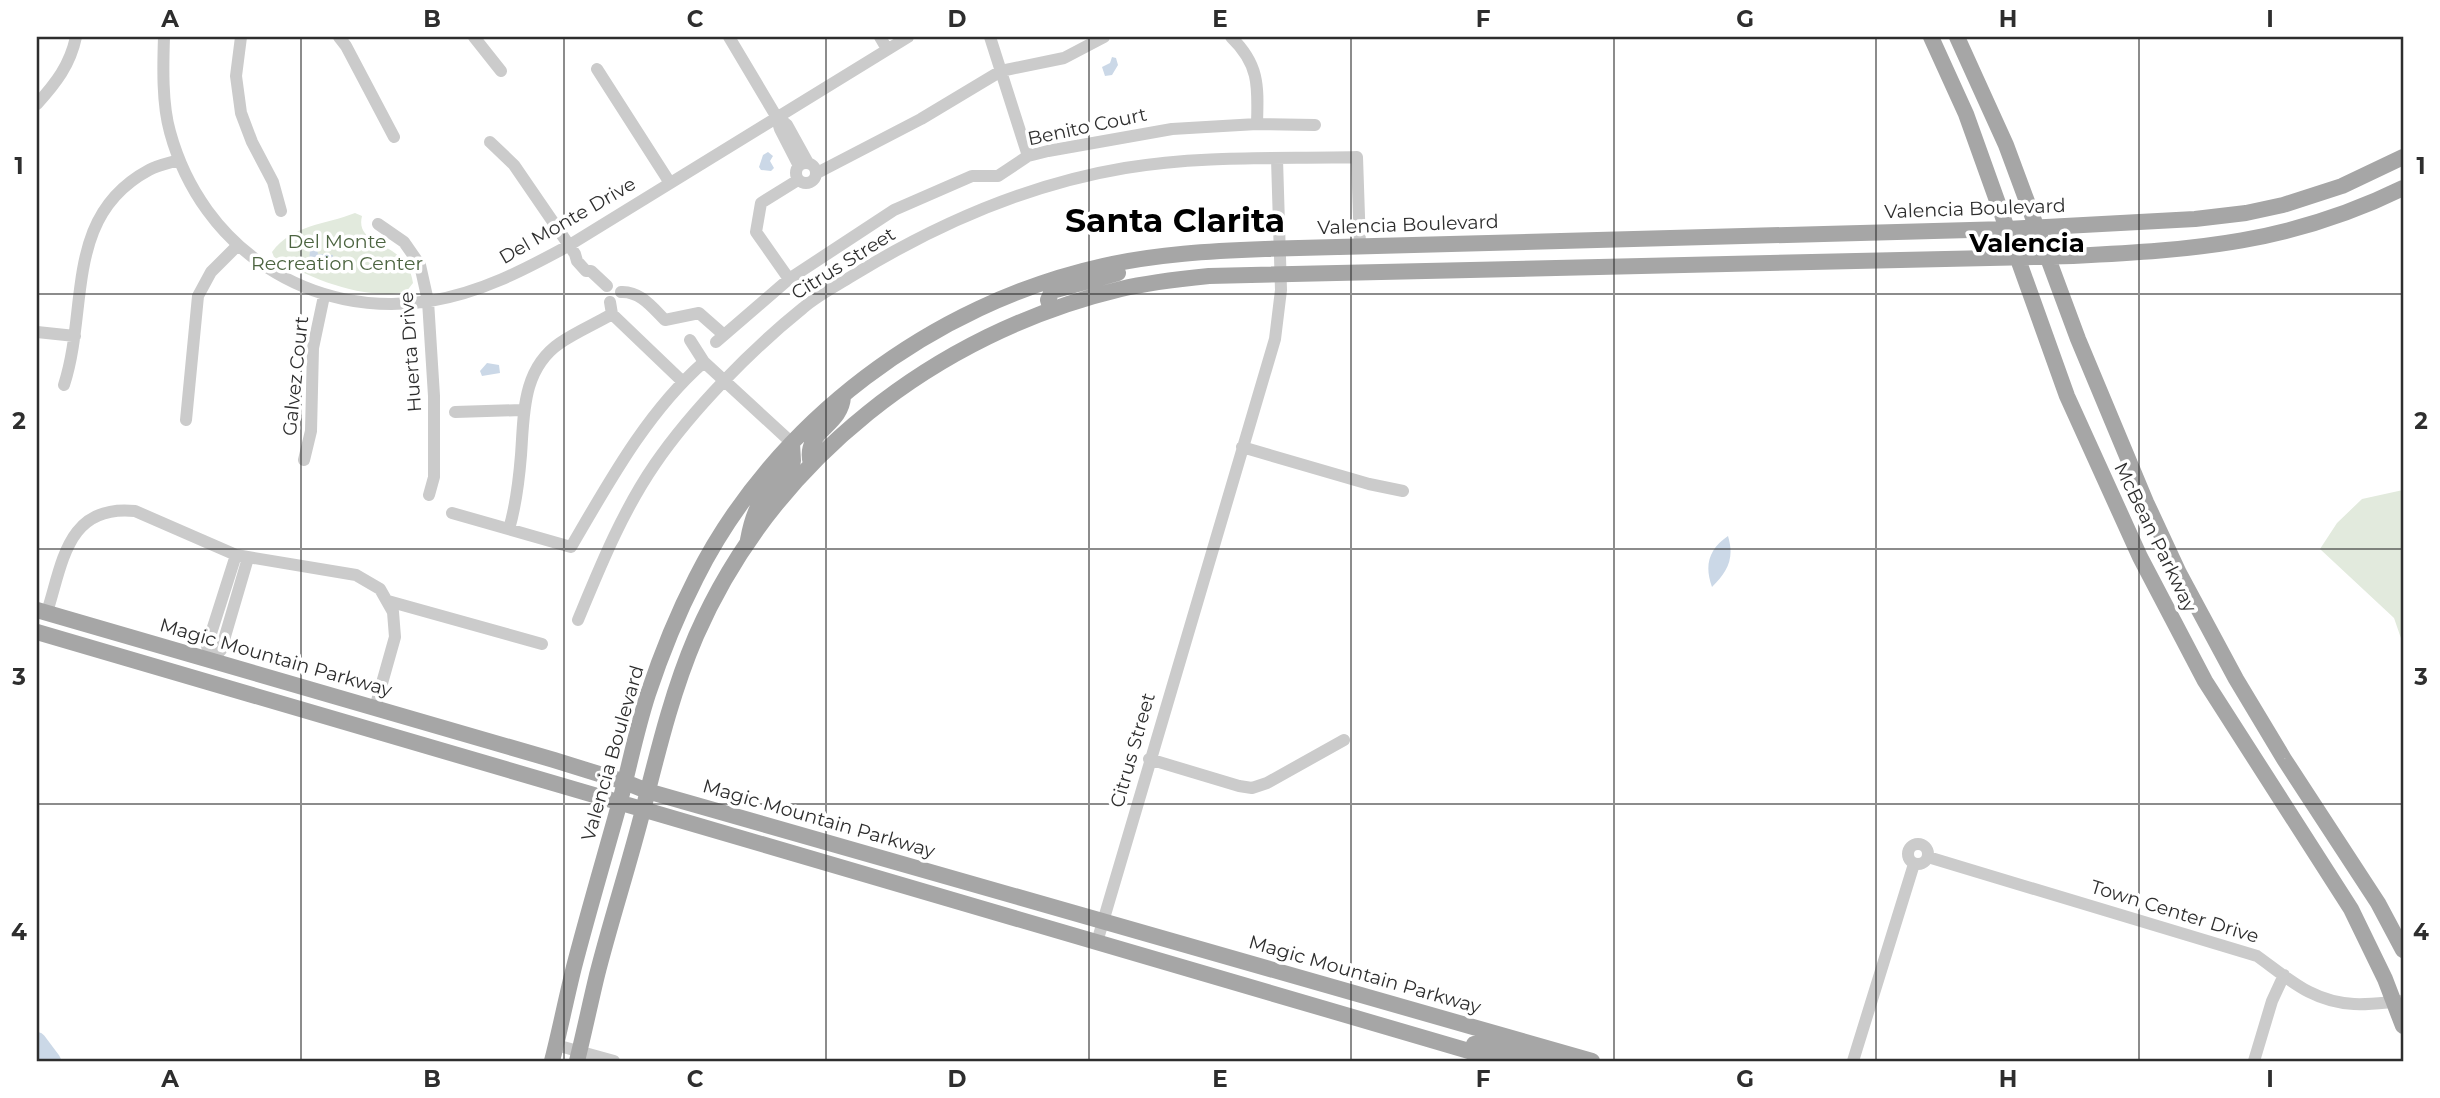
<svg xmlns="http://www.w3.org/2000/svg" width="2440" height="1098" viewBox="0 0 2440 1098" font-family="Montserrat,sans-serif">
	<style>
		.green { fill: #e2eadd }
		.water { fill: #cbd8e7 }
		.lines { fill: none; stroke-linecap: round; stroke-linejoin: round }
		.river { stroke: #cbd8e7; stroke-width: 18 }
		.minor { stroke: #cbcbcb; stroke-width: 12 }
		.major { stroke: #a6a6a6; stroke-width: 16 }
		.grid { fill: none; stroke: #2e2e2e; stroke-width: 2; stroke-opacity: 0.55 }
		.labels { text-anchor: middle; stroke-width: 7; stroke-linejoin: round; paint-order: stroke }
		.street-label { font-size: 19px; fill: #2e2e2e; stroke: #fff }
		.park-label { font-size: 19px; fill: #4c6440; stroke: #fff }
		.district-label { font-size: 26px; font-weight: bold; fill: #000; stroke: #fff }
		.town-label { font-size: 33px; font-weight: bold; fill: #000; stroke: #fff }
		.neatline { fill: none; stroke: #2e2e2e; stroke-width: 2.5 }
		.grid-label { font-size: 23px; text-anchor: middle; font-weight: bold; fill: #2e2e2e }
	</style>
	<rect width="100%" height="100%" fill="#fff"/>
	<path class="green" d="M355,213l7,3c-8,33 45,23 51,67l-7,9c-43,8 -96,-13 -132,-35l-2,-5c21,-28 53,-27 83,-39z
		M2403,490v154l-9,-26 -74,-69 17,-26 25,-24z"/>
	<path class="water" d="M1112,57l4,1 2,7 -6,10 -7,1 -3,-9 8,-4z
		M768,152l5,4 -3,5 4,7 -3,3 -10,-1 -2,-3 4,-12z
		M317,250l1,4 15,1 -1,10 -23,-3 1,-11z
		M487,363l12,2 1,8 -18,3 -2,-5z
		M1728,536c7,23 -1,36 -16,51 -8,-22 -3,-38 16,-51z"/>
	<g class="lines">
		<path class="river" d="M37,1041l15,20"/>
		<path class="minor" d="M164,37c-1,29 -2,67 6,95 32,117 141,188 260,169 50,-8 94,-31 138,-55l340,-209
			M241,37l-5,39 5,37 11,29 21,40 8,29
			M339,37l7,9 48,91
			M474,37l27,34
			M729,37l47,79 4,13 19,37
			M880,37l7,12
			M990,37l38,119
			M1231,37c29,28 27,50 26,87
			M597,69l73,114
			M37,104c19,-21 33,-39 39,-67
			M776,116l11,9 21,38
			M490,142l24,23 61,89 2,7 9,10h5l16,15
			M796 173a10 10 0 1 1 20 0a10 10 0 1 1-20 0Z
			M817,173l104,-54 80,-48 63,-13 40,-21
			M378,224l26,18 16,23 8,36 6,95v81l-5,18
			M789,279l-33,-47 5,-29 37,-23
			M621,292c19,-1 31,15 44,28l34,-7 25,22
			M610,302l2,12 71,68
			M37,332l38,4
			M690,340l14,22 88,81
			M716,342l73,-63 105,-69 78,-34h26l30,-20 20,-5 124,-22 85,-5 58,1
			M64,385c25,-77 -1,-169 85,-215 9,-5 20,-7 30,-10
			M455,412l67,-2
			M186,420l12,-124 13,-24 27,-27
			M1242,447l127,37 34,7
			M304,460l7,-29 2,-83 11,-52
			M452,513l119,34c38,-65 76,-135 133,-185
			M509,529c7,-24 10,-49 12,-74 3,-41 1,-86 39,-112 16,-11 35,-19 52,-29
			M236,555l-29,91 4,14 10,-10 27,-92
			M388,601l154,43
			M47,612c16,-50 20,-108 88,-101l101,44 120,20 24,14 13,23 2,25 -20,71
			M578,620c22,-53 44,-108 77,-156 37,-54 97,-115 148,-156 15,-13 33,-22 49,-32 83,-51 177,-92 273,-108 77,-13 155,-9 232,-11l3,89
			M1149,759l90,27 13,2 15,-5 77,-43
			M1908 854a10 10 0 1 1 20 0a10 10 0 1 1-20 0Z
			M1928,857l329,99c32,23 55,46 97,48 16,1 33,-2 49,-3
			M1097,942l178,-603 6,-49 -4,-131
			M556,1045l58,16
			M1853,1061l61,-197
			M2254,1061l18,-60 12,-26"/>
		<path class="major" d="M1931,37l35,77 101,282 73,161 65,124 146,228 34,70 18,47
			M1957,37l49,108 72,194 68,163 33,71 57,106 48,80 94,144 25,47
			M1051,310l-3,-10 4,-9 66,-18
			M811,464c-9,-33 30,-37 32,-67
			M748,540c7,-40 20,-49 45,-79l-1,-18
			M37,610l517,150 71,22 22,9 945,270
			M37,632l1466,429
			M1474,1044l4,-1 64,17 26,-1
			M552,1061c8,-31 14,-62 22,-94 14,-54 30,-108 45,-162 10,-37 17,-74 29,-111 13,-39 29,-79 48,-116 79,-157 237,-274 407,-312 54,-12 107,-15 162,-17l742,-20 188,-10 51,-6 37,-8 59,-19 61,-29
			M577,1061c7,-28 13,-57 20,-86 14,-55 32,-110 46,-165 15,-59 29,-118 53,-174 77,-176 240,-303 425,-347 29,-7 58,-10 88,-13l864,-20c122,-6 218,-13 330,-68"/>
	</g>
	<path class="grid" d="M301,37v1024M564,37v1024M826,37v1024M1089,37v1024M1351,37v1024M1614,37v1024M1876,37v1024M2139,37v1024M37,294h2366M37,549h2366M37,804h2366"/>
	<g class="labels">
		<g class="street-label">
			<text transform="translate(1087 126) rotate(-12)" y="7">Benito Court</text>
			<text transform="translate(1975 208) rotate(-2)" y="7">Valencia Boulevard</text>
			<text transform="translate(567 220) rotate(-30)" y="7">Del Monte Drive</text>
			<text transform="translate(1408 224) rotate(-2)" y="7">Valencia Boulevard</text>
			<text transform="translate(843 263) rotate(-32)" y="7">Citrus Street</text>
			<text transform="translate(410 352) rotate(-94)" y="7">Huerta Drive</text>
			<text transform="translate(295 376) rotate(-84)" y="7">Galvez Court</text>
			<text transform="translate(2156 537) rotate(64)" y="7">McBean Parkway</text>
			<text transform="translate(276 657) rotate(16)" y="7">Magic Mountain Parkway</text>
			<text transform="translate(1132 750) rotate(-74)" y="7">Citrus Street</text>
			<text transform="translate(612 753) rotate(-74)" y="7">Valencia Boulevard</text>
			<text transform="translate(819 818) rotate(16)" y="7">Magic Mountain Parkway</text>
			<text transform="translate(2175 911) rotate(17)" y="7">Town Center Drive</text>
			<text transform="translate(1365 974) rotate(16)" y="7">Magic Mountain Parkway</text>
		</g>
		<g class="park-label">
			<text x="337" y="248">Del Monte<tspan x="337" dy="22">Recreation Center</tspan></text>
		</g>
		<g class="district-label">
			<text x="2027" y="252">Valencia</text>
		</g>
		<g class="town-label">
			<text x="1175" y="232">Santa Clarita</text>
		</g>
	</g>
	<rect width="2440" height="1098" fill="none" stroke="#ffffff" stroke-width="77"/>
	<rect x="38" y="38" width="2364" height="1022" class="neatline"/>
	<g class="grid-label">
		<text x="170" y="27">A</text>
		<text x="432" y="27">B</text>
		<text x="695" y="27">C</text>
		<text x="957" y="27">D</text>
		<text x="1220" y="27">E</text>
		<text x="1483" y="27">F</text>
		<text x="1745" y="27">G</text>
		<text x="2008" y="27">H</text>
		<text x="2270" y="27">I</text>
		<text x="19" y="174">1</text>
		<text x="2421" y="174">1</text>
		<text x="19" y="429">2</text>
		<text x="2421" y="429">2</text>
		<text x="19" y="685">3</text>
		<text x="2421" y="685">3</text>
		<text x="19" y="940">4</text>
		<text x="2421" y="940">4</text>
		<text x="170" y="1087">A</text>
		<text x="432" y="1087">B</text>
		<text x="695" y="1087">C</text>
		<text x="957" y="1087">D</text>
		<text x="1220" y="1087">E</text>
		<text x="1483" y="1087">F</text>
		<text x="1745" y="1087">G</text>
		<text x="2008" y="1087">H</text>
		<text x="2270" y="1087">I</text>
	</g>
</svg>
